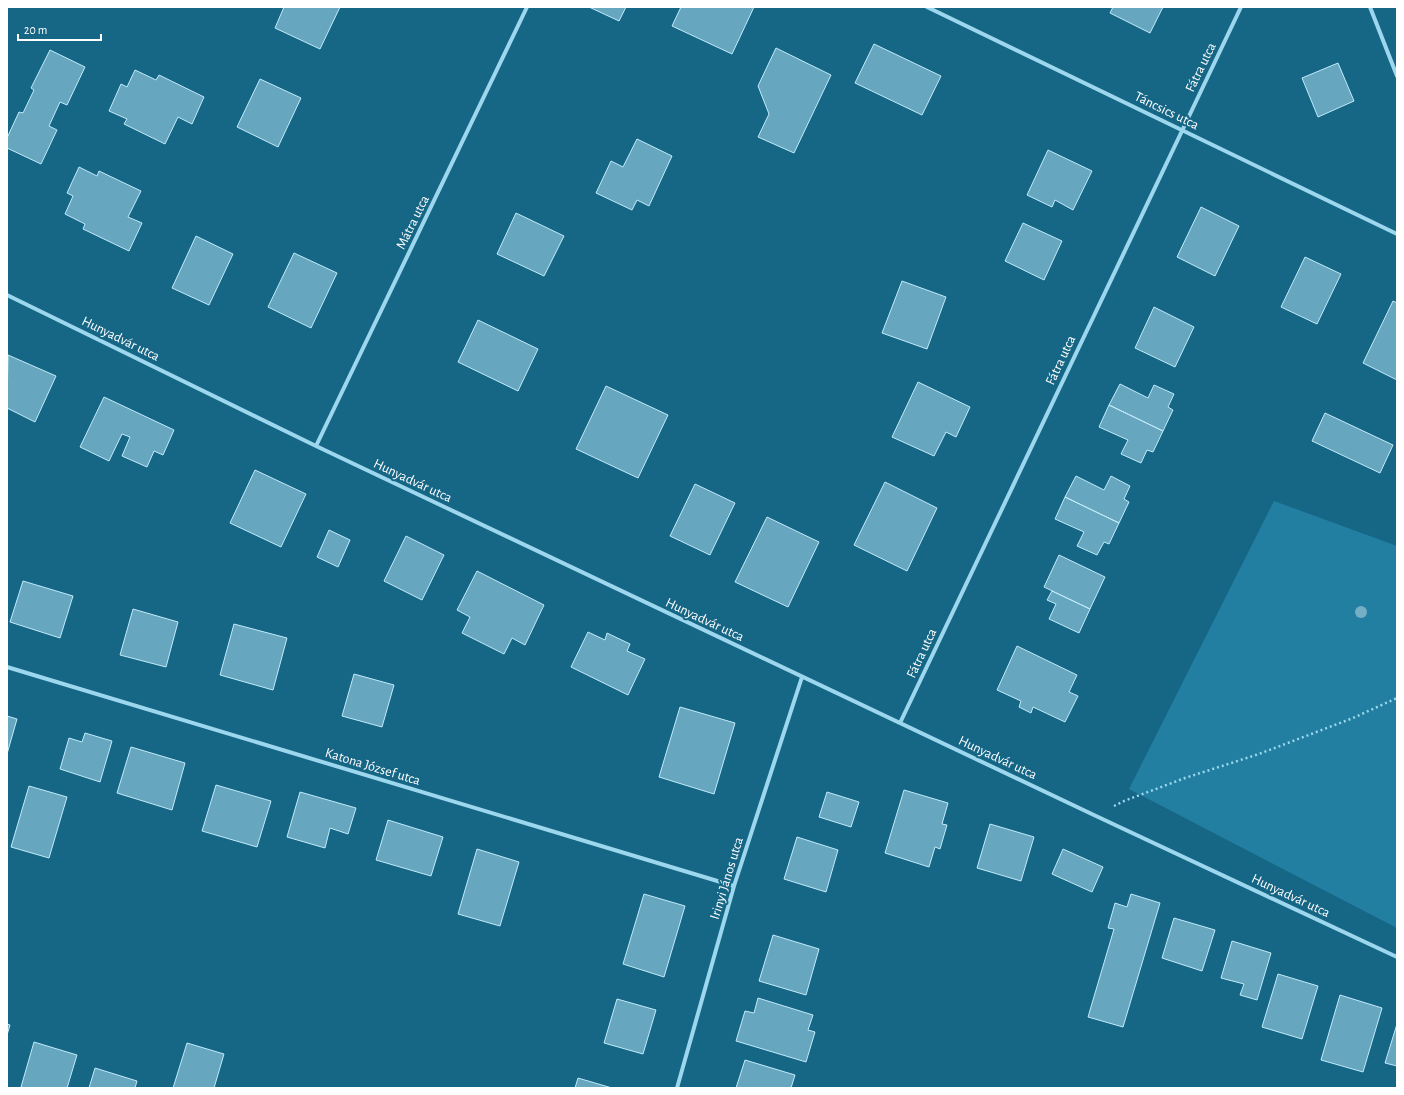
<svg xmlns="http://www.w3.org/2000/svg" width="1404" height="1095" viewBox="0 0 1404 1095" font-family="'Alegreya Sans',sans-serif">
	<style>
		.green { fill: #227fa1 }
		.building { fill: #66a7bf; stroke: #c1ebfa }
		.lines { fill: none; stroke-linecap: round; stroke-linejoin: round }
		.path { stroke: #9cd7ed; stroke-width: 2.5; stroke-dasharray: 2 3; stroke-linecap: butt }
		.street { stroke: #9cd7ed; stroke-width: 4 }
		.tree { fill: #74afc6 }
		.labels { text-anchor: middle; stroke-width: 4; stroke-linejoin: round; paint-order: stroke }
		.street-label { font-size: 14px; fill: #fff; stroke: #166686 }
	</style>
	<rect width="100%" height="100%" fill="#166686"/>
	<path class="green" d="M1274,501l123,45v382l-268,-139z"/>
	<path class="building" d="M284,7h56l-20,42 -45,-21z
		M589,7h37l-7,14z
		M681,7h73l-22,47 -60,-28z
		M1113,7h50l-13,26 -40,-20z
		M874,44l67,32 -19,39 -67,-32z
		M776,48l55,27 -37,78 -36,-16 11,-23 -11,-28z
		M50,50l35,17 -18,38 -7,-3 -11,24 8,4 -16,34 -34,-16v-10l12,-26 4,1 11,-23 -3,-2z
		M1338,63l16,38 -36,16 -16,-39z
		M135,70l21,10 3,-5 45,22 -12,27 -14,-7 -13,27 -41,-20 3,-5 -18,-8 12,-27 6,3z
		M260,79l41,19 -23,49 -41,-20z
		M637,139l35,17 -23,50 -12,-6 -5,10 -36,-17 15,-32 12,6z
		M1048,150l44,21 -19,39 -18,-10 -3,7 -25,-12z
		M79,167l18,9 2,-5 42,20 -13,26 14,6 -13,28 -46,-22 2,-5 -20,-10 8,-18 -6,-3z
		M1201,207l38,19 -24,50 -38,-19z
		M516,213l48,23 -20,40 -47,-22z
		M1023,223l39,18 -18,39 -39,-19z
		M196,236l37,18 -24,51 -37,-17z
		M294,253l43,20 -26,55 -43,-21z
		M1305,257l36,17 -24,50 -36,-17z
		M902,281l44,16 -19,52 -45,-16z
		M1393,301l4,2v77l-34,-17z
		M1154,307l40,20 -19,40 -40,-19z
		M478,320l60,29 -20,42 -60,-29z
		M8,355l48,21 -21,46 -28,-14z
		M918,382l52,25 -14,30 -10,-5 -12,24 -42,-19z
		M1120,384l28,14 6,-13 20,9 -6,13 5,3 -10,21 -54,-26z
		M606,386l62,29 -30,63 -62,-29z
		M104,397l70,33 -11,25 -9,-4 -7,16 -25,-11 8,-19 -8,-3 -13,27 -29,-14z
		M1109,405l54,26 -10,21 -6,-2 -6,13 -20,-9 7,-14 -29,-13z
		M1325,413l68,32 -13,28 -68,-32z
		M255,470l51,24 -25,53 -51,-24z
		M1076,476l28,14 7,-14 19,10 -6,13 5,3 -10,21 -54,-26z
		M885,482l52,26 -30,63 -53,-26z
		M695,484l40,19 -25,52 -40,-19z
		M1065,497l54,26 -10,21 -5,-2 -7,13 -20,-9 7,-14 -29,-13z
		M767,517l52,25 -31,65 -53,-25z
		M329,530l21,10 -12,27 -21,-10z
		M406,536l38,19 -22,45 -38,-19z
		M1059,555l46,22 -15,32 -46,-22z
		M477,571l67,34 -19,40 -13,-7 -8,16 -42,-21 8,-16 -13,-7z
		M23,581l50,15 -13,42 -50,-16z
		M1052,591l38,18 -11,24 -30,-14 7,-15 -9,-4z
		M133,609l45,13 -12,45 -46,-12z
		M234,624l53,14 -14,52 -53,-15z
		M588,632l17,8 2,-7 23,11 -3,7 18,8 -17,36 -57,-28z
		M1017,646l60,29 -8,17 9,4 -13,26 -32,-15 -2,6 -12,-6 2,-6 -24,-11z
		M354,674l40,11 -12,42 -40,-11z
		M680,707l55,16 -21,71 -55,-17z
		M7,716l10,3 -10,35z
		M85,733l27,8 -12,41 -40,-13 9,-31 13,4z
		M131,747l54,16 -13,47 -55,-17z
		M216,785l55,16 -14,46 -55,-16z
		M29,786l38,11 -18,61 -38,-11z
		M904,790l44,13 -6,21 5,1 -7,24 -5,-2 -6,20 -44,-14z
		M300,792l56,16 -8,26 -18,-6 -5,20 -38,-11z
		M827,792l32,10 -8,25 -32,-10z
		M388,820l55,17 -12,39 -55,-16z
		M990,824l44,13 -13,44 -44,-13z
		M797,837l41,13 -12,42 -42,-13z
		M477,849l42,13 -19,64 -42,-12z
		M1063,849l40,18 -11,25 -40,-18z
		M644,894l41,12 -21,71 -41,-13z
		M1131,894l29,9 -37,124 -35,-10 26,-88 -6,-1 7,-25 12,4z
		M1174,918l41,12 -13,41 -40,-13z
		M773,935l46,14 -13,46 -47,-14z
		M1232,941l39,12 -14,47 -17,-5 4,-11 -23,-6z
		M1278,974l40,12 -16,53 -40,-12z
		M1340,995l42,13 -19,64 -42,-12z
		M758,998l55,17 -5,15 7,2 -9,30 -70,-21 9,-30 9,2z
		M617,999l39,11 -13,44 -39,-11z
		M7,1024l3,1 -3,10z
		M1397,1024v42l-12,-3z
		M34,1042l43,13 -10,33h-41l-5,-1z
		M187,1043l37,11 -10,34h-41z
		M745,1060l50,15 -4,13h-55z
		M95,1068l42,13 -2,7h-46z
		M578,1078l34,10h-37z"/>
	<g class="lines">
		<path class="path" d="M1114,806l10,-5 61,-23 74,-24 94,-36 44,-20"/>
		<path class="street" d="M927,7l470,227
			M1370,7l27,69
			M7,295l309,151 780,370 301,141
			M316,446l211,-439
			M7,667l727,219
			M900,723l341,-716
			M677,1088l57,-202 68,-209"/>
	</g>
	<circle class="tree" cx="1361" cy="612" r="6"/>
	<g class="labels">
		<g class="street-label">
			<text transform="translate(1200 67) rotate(-64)" y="5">Fátra utca</text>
			<text transform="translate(1167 110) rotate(26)" y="5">Táncsics utca</text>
			<text transform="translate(412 222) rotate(-64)" y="5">Mátra utca</text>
			<text transform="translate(121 338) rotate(26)" y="5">Hunyadvár utca</text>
			<text transform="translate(1060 360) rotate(-65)" y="5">Fátra utca</text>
			<text transform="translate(413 480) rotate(25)" y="5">Hunyadvár utca</text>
			<text transform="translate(705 619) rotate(25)" y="5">Hunyadvár utca</text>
			<text transform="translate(921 653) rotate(-65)" y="5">Fátra utca</text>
			<text transform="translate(998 757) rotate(25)" y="5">Hunyadvár utca</text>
			<text transform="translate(373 766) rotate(17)" y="5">Katona József utca</text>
			<text transform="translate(726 878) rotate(-73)" y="5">Irinyi János utca</text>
			<text transform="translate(1291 895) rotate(25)" y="5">Hunyadvár utca</text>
		</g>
	</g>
	<rect width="1404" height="1095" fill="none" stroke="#ffffff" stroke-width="16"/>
	<path d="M18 34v6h83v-6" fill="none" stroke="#ffffff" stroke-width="2"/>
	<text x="24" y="34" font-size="12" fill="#ffffff" stroke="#166686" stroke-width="3" paint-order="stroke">20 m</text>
</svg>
